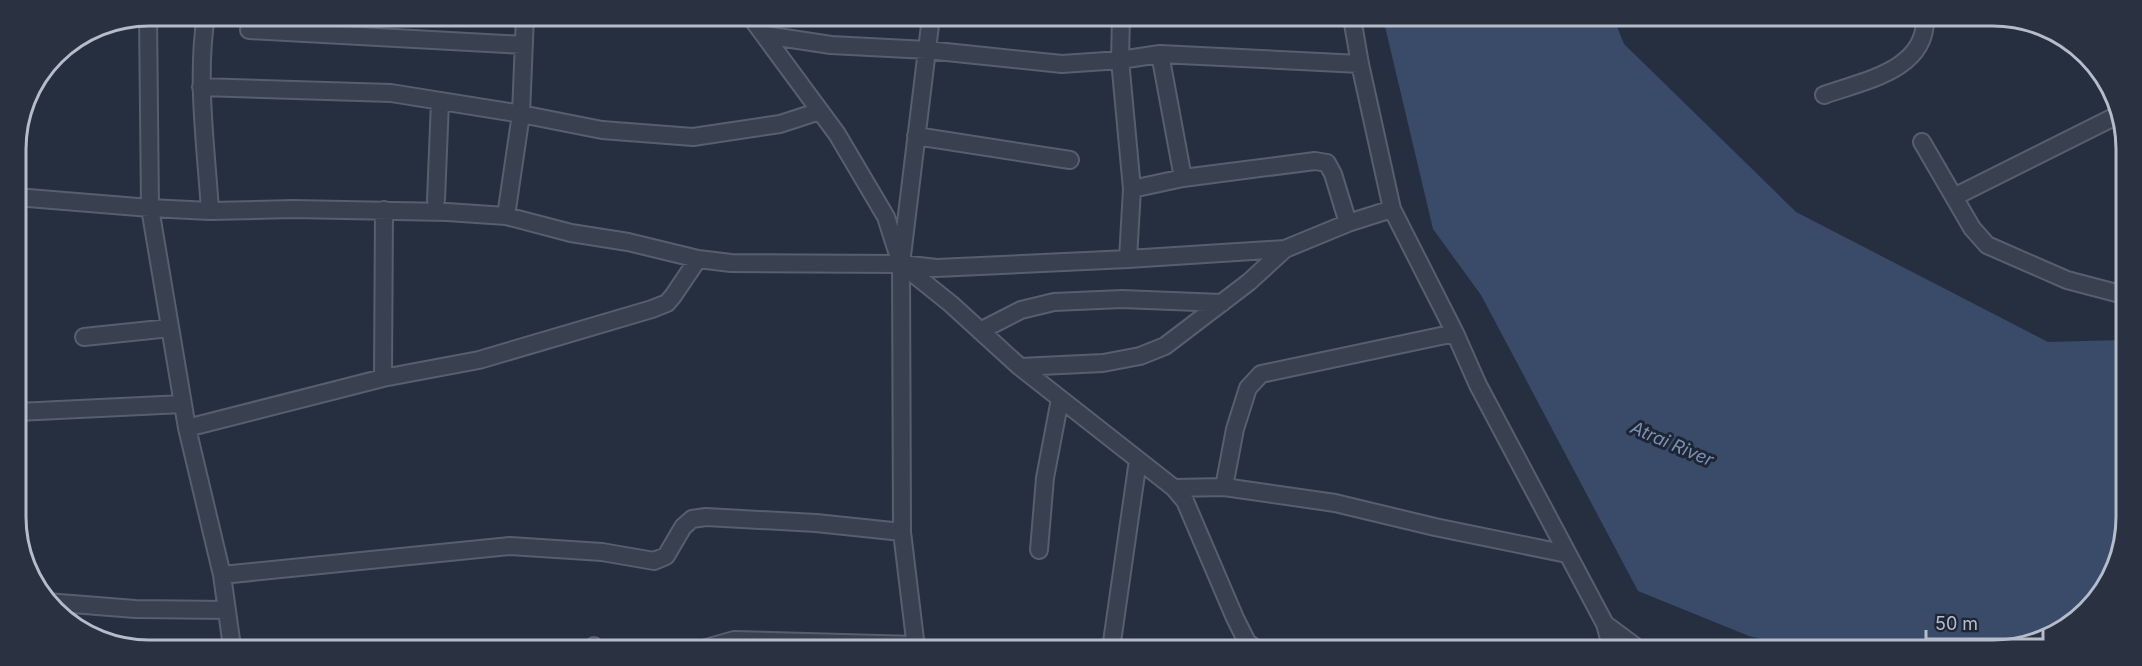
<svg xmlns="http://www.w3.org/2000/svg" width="2142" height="666" viewBox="0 0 2142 666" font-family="Inter,sans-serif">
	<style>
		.water { fill: #3a4b69 }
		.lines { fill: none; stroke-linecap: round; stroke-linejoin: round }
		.minor-casing { stroke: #575f6d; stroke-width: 20 }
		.minor { stroke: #394150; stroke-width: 16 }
		.labels { text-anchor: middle; stroke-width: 6; stroke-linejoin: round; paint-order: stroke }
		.water-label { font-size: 18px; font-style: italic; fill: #7c90b2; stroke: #1e2635 }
		.rim { fill: none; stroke: #b5bcca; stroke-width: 3 }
	</style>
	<rect width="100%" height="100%" fill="#252f40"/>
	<path class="water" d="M1383,18l231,1 10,25 172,168 252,130 75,-2 -1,212 -47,71 -73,28 -195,-1 -58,-14 -111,-45 -157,-296 -48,-66z"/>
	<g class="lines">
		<defs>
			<path id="minor" d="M148,15l2,193 37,220 35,147 10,72
				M206,15c-10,65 0,131 4,196
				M750,16l87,118 49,83 15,47 50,40 69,63 154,121 11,13 50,117 12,24 9,7
				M1121,17l-1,43 12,129 -4,70
				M1352,18l8,46 32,145 63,124 23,52 127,239 35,26
				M249,30l275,15
				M765,35l66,10 96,5 135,14 58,-4 40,-6 200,10
				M1160,54l23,124
				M201,87l190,6 130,21 81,16 91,7 87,-13 40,-13
				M1824,95c38,-14 102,-24 101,-76
				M916,136l154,24
				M1922,142l50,86 15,17 80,35 57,15
				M1132,189l51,-11 132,-17 12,2 6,11 15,49
				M16,197l134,11 60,3 83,-2 154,3 59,4 65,17 57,9 70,17 33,4 170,1 36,4 191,-9 157,-10
				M1954,197l166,-83
				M436,200l4,-99
				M506,216l15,-102 4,-98
				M980,331l41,-21 33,-8 68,-3 100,4
				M84,337l86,-9
				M1020,367l83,-4 37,-7 25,-10 84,-64 36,-33 63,-26 44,-14
				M383,378l1,-168
				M17,412l166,-8
				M187,428l196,-50 96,-18 173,-51 15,-6 6,-7 25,-37
				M1224,487l11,-58 13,-41 13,-14 194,-41
				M1174,488l50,-1 111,16 100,24 132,27
				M1039,550l6,-72 15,-79
				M222,575l288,-29 92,6 52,9 12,-5 17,-29 9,-8 14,-2 110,6 86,9
				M47,602l88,7 92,1
				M1605,624l7,26
				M593,647l1,-1
				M706,648l28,-8 182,5
				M916,648l-14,-116 -1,-268 30,-247
				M1111,649l27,-189"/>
		</defs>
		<use href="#minor" class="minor-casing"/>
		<use href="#minor" class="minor"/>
	</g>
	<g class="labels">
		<g class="water-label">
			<text transform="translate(1672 444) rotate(23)" y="6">Atrai River</text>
		</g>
	</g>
	<path d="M0 0H2142V666H0ZM149 26H1993A123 123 0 0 1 2116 149V517A123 123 0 0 1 1993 640H149A123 123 0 0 1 26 517V149A123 123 0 0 1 149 26Z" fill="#2a3241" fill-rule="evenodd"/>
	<path class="rim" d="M149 26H1993A123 123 0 0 1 2116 149V517A123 123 0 0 1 1993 640H149A123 123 0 0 1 26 517V149A123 123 0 0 1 149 26Z"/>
	<path d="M1926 630v9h117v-9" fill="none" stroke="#b5bcca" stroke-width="3"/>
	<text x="1935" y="630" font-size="18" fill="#b5bcca" stroke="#1e2635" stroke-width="4.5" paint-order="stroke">50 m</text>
</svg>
